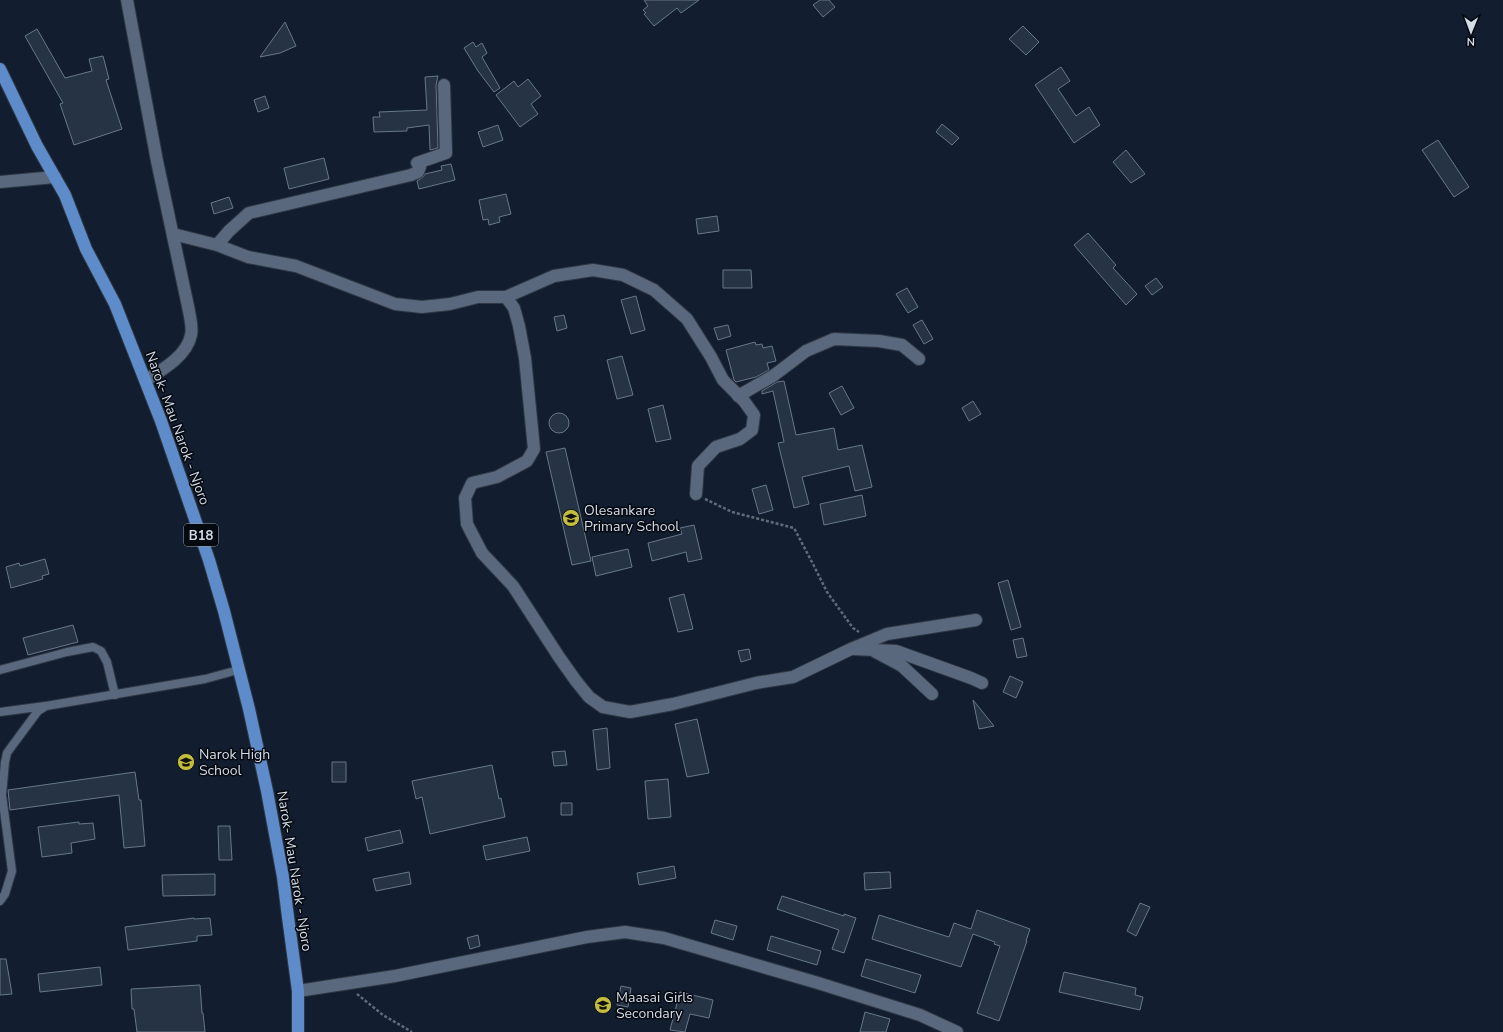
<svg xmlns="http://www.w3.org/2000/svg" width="1503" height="1032" viewBox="0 0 1503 1032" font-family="'Nunito Sans',sans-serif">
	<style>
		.building { fill: #263344; stroke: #68778b }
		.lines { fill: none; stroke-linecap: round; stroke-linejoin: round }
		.service-casing { stroke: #2f3744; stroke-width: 10 }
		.minor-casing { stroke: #2f3744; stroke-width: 14 }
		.trunk-casing { stroke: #2f3744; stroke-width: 14 }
		.path { stroke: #606b7a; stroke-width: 2.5; stroke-dasharray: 3 2; stroke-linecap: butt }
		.service { stroke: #59687c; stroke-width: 8 }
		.minor { stroke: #59687c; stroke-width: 12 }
		.trunk { stroke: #5e8bc9; stroke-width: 12 }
		.labels { text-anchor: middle; stroke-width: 3; stroke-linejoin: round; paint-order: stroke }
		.shield { fill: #04080f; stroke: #969da7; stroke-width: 1 }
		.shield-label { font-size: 13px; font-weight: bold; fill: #d4dde8 }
		.street-label { font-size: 14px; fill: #d4dde8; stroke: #04080f }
		.poi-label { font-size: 14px; fill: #d4dde8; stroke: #04080f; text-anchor: start }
	</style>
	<rect width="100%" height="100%" fill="#121e2f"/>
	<path class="building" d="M644,0h55l-18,13 -4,-5 -23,18 -10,-12 2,-1 -3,-3 5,-4z
		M820,0h9l6,7 -12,10 -10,-12z
		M285,22l11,24 -16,7 -20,4z
		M1023,26l16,16 -13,13 -17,-16z
		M37,29l28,49 27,-7 -3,-12 14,-3 6,23 -3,1 16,49 -48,16 -14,-41 3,-1 -38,-67z
		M473,42l3,5 6,-4 5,10 -5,4 18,31 -6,4 -16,-21 -14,-23z
		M1061,67l9,14 -12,8 18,27 13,-9 11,18 -26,18 -39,-58z
		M438,76l-2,9 2,63 -8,2 -1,-25 -22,3v3l-33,1 -1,-15h7l-1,-5 48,-2 -2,-33z
		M528,79l13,17 -10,8 7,10 -18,13 -24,-32 18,-14 4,6z
		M265,96l4,12 -11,4 -4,-12z
		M942,124l17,14 -7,7 -16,-13z
		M498,125l5,15 -20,7 -5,-15z
		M1438,140l31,47 -15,10 -32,-47z
		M1126,150l19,24 -14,9 -18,-21z
		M324,158l5,21 -40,10 -5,-21z
		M451,164l4,16 -36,9 -2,-8 6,-4 2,-3 17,-4 -1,-4z
		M506,194l5,20 -12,3 1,5 -11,3 -1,-6 -5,1 -4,-20z
		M229,197l4,11 -19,6 -3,-11z
		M717,216l2,15 -21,3 -2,-15z
		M1088,233l28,32 -3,3 24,26 -11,11 -52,-60z
		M723,270h28l1,18h-29z
		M1156,278l7,9 -11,8 -7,-9z
		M907,288l11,19 -10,6 -12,-19z
		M636,296l9,34 -14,4 -10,-34z
		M564,315l3,13 -10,3 -3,-14z
		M922,320l11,19 -9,5 -11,-19z
		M728,325l3,11 -13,4 -4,-12z
		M755,342l1,3 6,-1 1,4 9,-2 4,15 -9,2 2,7 -13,7 -20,5 -2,-2 -8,-30z
		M622,356l11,39 -16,4 -10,-39z
		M784,381l12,54 38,-7 4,22 24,-5 10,42 -17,4 -6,-25 -47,11 7,27 -15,4 -16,-65 6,-1 -11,-51 -11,3v-3l15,-9z
		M842,386l12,22 -13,7 -12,-22z
		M973,401l8,13 -12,7 -7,-13z
		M663,405l8,34 -15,3 -8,-33z
		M549 423a10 10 0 1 1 20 0a10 10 0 1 1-20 0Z
		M565,448l26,113 -19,4 -26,-113z
		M766,485l7,25 -14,4 -7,-25z
		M862,495l4,21 -42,9 -4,-21z
		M694,525l8,34 -14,3 -2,-10 -34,9 -4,-18 34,-9 -2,-6z
		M628,549l4,18 -36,9 -4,-19z
		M45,559l4,15 -7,2 1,3 -32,9 -5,-21 13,-4 1,3z
		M1008,580l13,47 -10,3 -13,-47z
		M684,594l9,35 -15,3 -9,-34z
		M73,625l5,17 -50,13 -5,-17z
		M1023,638l4,18 -10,2 -4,-18z
		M749,649l2,10 -10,3 -3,-11z
		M1010,676l13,6 -7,16 -13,-6z
		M973,700l21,26 -15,3z
		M697,719l12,54 -22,4 -12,-53z
		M607,728l3,40 -13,2 -4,-40z
		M565,751l2,14 -13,1 -2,-14z
		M332,762h14v20h-14z
		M492,765l7,34 2,-1 4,19 -75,17 -8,-37 -6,2 -4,-18z
		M135,772l4,28h2l4,46 -21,2 -5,-53 -109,15 -2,-20z
		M668,779l3,38 -23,2 -3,-38z
		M561,803h11v12h-11z
		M79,822v2l14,-1 2,16 -24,4 1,10 -30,4 -4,-30z
		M218,826h12l2,34h-13z
		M400,830l3,13 -35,8 -3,-13z
		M527,837l3,14 -44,9 -3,-14z
		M674,866l2,12 -37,7 -2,-12z
		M409,872l2,12 -35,7 -3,-12z
		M890,872l1,16 -26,2 -1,-17z
		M215,874v21l-52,1 -1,-21z
		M782,896l62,20v-2l12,4 -12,35 -12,-4 7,-19 -62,-21z
		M1140,903l10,4 -14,29 -9,-5z
		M977,910l53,19 -4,12h1l-28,80 -22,-8 23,-67 -6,-2 1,-2 -22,-8 -12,33 -89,-28 7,-24 70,22 5,-14 17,6z
		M194,918v1l16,-1 2,17 -15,1v5l-69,9 -3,-23z
		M715,920l22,6 -4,14 -22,-7z
		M478,935l2,11 -10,3 -3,-11z
		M771,936l50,15 -4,14 -50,-15z
		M0,959h6l6,35 -12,1z
		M866,959l55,16 -6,18 -54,-17z
		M100,967l2,18 -62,7 -2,-18z
		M1064,972l72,16 -1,7 8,2 -3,13 -81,-18z
		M200,985l2,28h1l2,19h-68l-3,-23h-2l-1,-20z
		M621,986l10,2 -3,19 -11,-2z
		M680,992l33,8 -4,18 -19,-4 -5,18 -15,-2z
		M865,1012l25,7 -4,13h-26z"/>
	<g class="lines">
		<defs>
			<path id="service" d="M0,670l67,-18 26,-5 8,4 6,11 8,33
				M0,712l45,-6
				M0,901l5,-7 7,-23 -10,-76 3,-33 2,-9 5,-7 26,-35 8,-5 159,-27 33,-9"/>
			<path id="minor" d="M127,0l30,161 32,150c1,7 4,17 2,24 -4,21 -29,35 -45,45
				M0,182l55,-5
				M173,234l44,11 12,-14 20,-18 162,-38 7,-3 2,-5 -3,-4 29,-10 -2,-68
				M217,245l31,12 48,9 99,38 27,3 28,-3 28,-7h28l8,11 5,18 6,32 9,91 -7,12 -30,16 -25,6 -7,15 2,26 15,29 31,33 46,71 17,24 13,16 14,10 27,5 43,-8 83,-21 37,-6 58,-28 36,-15 89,-14
				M506,297l48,-21 39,-6 30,5 31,15 33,29 24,38 12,23 21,21 10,14 -2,15 -12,9 -24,8 -18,19 -2,28
				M738,396l35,-20 33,-25 28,-12 45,2 23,4 17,14
				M854,649l42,2 75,27 11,5
				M874,651l28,15 30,28
				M298,991l97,-15 192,-39 38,-5 39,6 154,45 102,32 37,17"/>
			<path id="trunk" d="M0,69l37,77 28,49 21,54 29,55 46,117 48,139 15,51 25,98 18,82 16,86 5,40 10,74v41"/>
		</defs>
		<use href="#service" class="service-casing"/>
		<use href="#minor" class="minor-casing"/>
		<use href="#trunk" class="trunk-casing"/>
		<path class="path" d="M705,499l27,13 62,16 19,36 14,28 26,36 6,4
			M357,994l26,21 29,17"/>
		<use href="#service" class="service"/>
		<use href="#minor" class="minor"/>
		<use href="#trunk" class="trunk"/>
	</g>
	<defs>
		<symbol id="school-disc" viewBox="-11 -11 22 22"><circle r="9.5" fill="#c3bd3e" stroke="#04080f"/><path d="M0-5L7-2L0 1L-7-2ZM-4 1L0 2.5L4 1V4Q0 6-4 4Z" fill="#111"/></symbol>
	</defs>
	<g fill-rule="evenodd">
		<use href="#school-disc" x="561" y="508" width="20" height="20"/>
		<use href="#school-disc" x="176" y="752" width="20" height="20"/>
		<use href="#school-disc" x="593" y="995" width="20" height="20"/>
	</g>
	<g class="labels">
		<rect class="shield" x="184" y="524" width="34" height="22" rx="3"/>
		<g class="shield-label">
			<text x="201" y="540">B18</text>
		</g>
		<g class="street-label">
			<text transform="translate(178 428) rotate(70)" y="5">Narok- Mau Narok - Njoro</text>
			<text transform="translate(295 871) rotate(81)" y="5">Narok- Mau Narok - Njoro</text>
		</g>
		<g class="poi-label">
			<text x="584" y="515">Olesankare<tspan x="584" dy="16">Primary School</tspan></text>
			<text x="199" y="759">Narok High<tspan x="199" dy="16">School</tspan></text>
			<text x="616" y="1002">Maasai Girls<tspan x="616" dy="16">Secondary</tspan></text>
		</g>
	</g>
	<g transform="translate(1471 32) rotate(181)" stroke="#04080f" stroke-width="3" paint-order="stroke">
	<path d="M0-3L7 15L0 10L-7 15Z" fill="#d4dde8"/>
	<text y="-6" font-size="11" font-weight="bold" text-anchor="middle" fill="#d4dde8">N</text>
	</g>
</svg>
